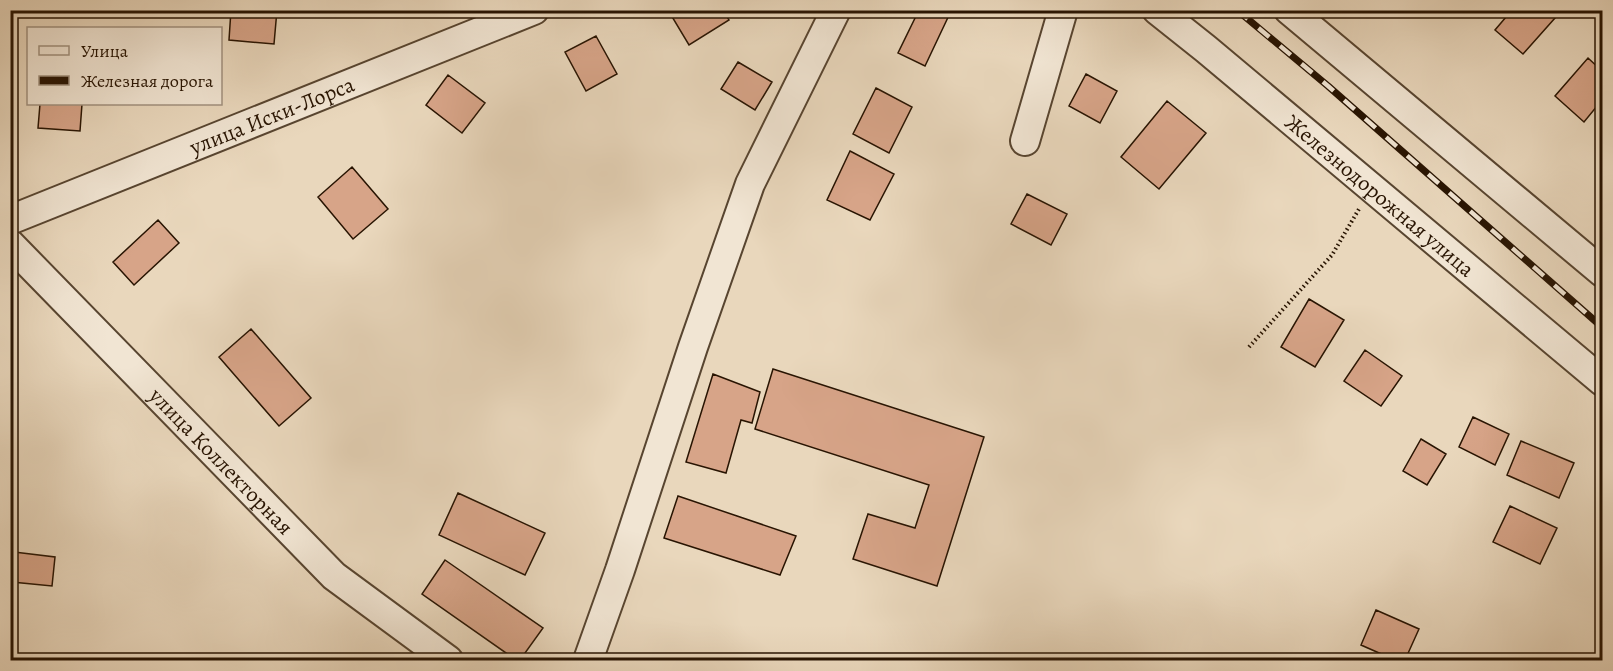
<svg xmlns="http://www.w3.org/2000/svg" width="1613" height="671" viewBox="0 0 1613 671" font-family="Alegreya,serif">
	<style>
		.building { fill: #d7a488; stroke: #281402; stroke-width: 1.5 }
		.lines { fill: none; stroke-linecap: round; stroke-linejoin: round }
		.minor-casing { stroke: #584530; stroke-width: 32 }
		.path { stroke: #281402; stroke-width: 4; stroke-dasharray: 1.5 3; stroke-linecap: butt }
		.minor { stroke: #f1e5d3; stroke-width: 28 }
		.rail-casing { stroke: #281402; stroke-width: 7 }
		.rail { stroke: #f1e5d3; stroke-width: 4.5; stroke-dasharray: 14; stroke-linecap: butt }
		.labels { text-anchor: middle; stroke-width: 5; stroke-linejoin: round; paint-order: stroke }
		.street-label { font-size: 22px; fill: #281402; stroke: #f1e5d3 }
	</style>
	<rect width="100%" height="100%" fill="#e9d7bc"/>
	<filter id="stains"><feTurbulence type="fractalNoise" baseFrequency=".00333" numOctaves="4"/><feColorMatrix values="0 0 0 0 .2 0 0 0 0 .09 0 0 0 0 .02 0 0 0 .5 -.17"/></filter>
	<radialGradient id="worn" r=".72"><stop offset=".6" stop-color="#630" stop-opacity="0"/><stop offset="1" stop-color="#630" stop-opacity=".3"/></radialGradient>
	<path class="building" d="M231,10h46l-3,34 -45,-4z
		M668,10h55l6,10 -40,25z
		M919,10l32,1 -26,55 -27,-13z
		M1512,10h34l9,8 -32,36 -28,-24z
		M596,36l21,38 -31,17 -21,-39z
		M10,39h5l-2,59h-3z
		M1588,58l14,13v29l-18,22 -29,-26z
		M738,62l34,20 -17,28 -34,-21z
		M1086,74l31,17 -17,32 -31,-17z
		M448,75l37,28 -23,30 -36,-28z
		M876,88l36,19 -23,46 -36,-19z
		M1167,101l39,32 -47,56 -38,-32z
		M40,104h42l-2,27 -42,-3z
		M850,151l44,23 -24,46 -43,-20z
		M352,167l36,42 -35,30 -35,-42z
		M1027,194l40,20 -16,31 -40,-21z
		M158,220l21,23 -45,42 -21,-23z
		M1309,299l35,21 -29,47 -34,-20z
		M251,329l60,69 -32,28 -60,-69z
		M1365,350l37,26 -21,30 -37,-25z
		M773,369l211,68 -47,149 -84,-27 15,-45 47,14 14,-43 -174,-56z
		M713,374l47,18 -8,31 -11,-3 -15,53 -40,-11z
		M1473,417l36,17 -14,31 -36,-18z
		M1421,439l25,15 -19,31 -24,-14z
		M1521,441l53,22 -15,35 -52,-23z
		M458,493l87,40 -20,42 -86,-40z
		M678,496l118,40 -16,39 -116,-37z
		M1510,506l47,22 -17,36 -47,-22z
		M14,552l41,5 -3,29 -40,-4z
		M445,560l98,68 -23,32h-4l-94,-66z
		M1376,610l43,19 -14,31h-10l-34,-15z"/>
	<g class="lines">
		<defs>
			<g id="minor">
				<path id="s1" d="M1157,10l49,39 396,332"/>
				<path d="M1289,10l313,262"/>
				<path d="M1025,141l38,-131"/>
				<path id="s2" d="M10,220l524,-210"/>
				<path id="s3" d="M10,244l324,332 114,84"/>
				<path d="M588,660l32,-90 73,-223 57,-163 86,-174"/>
			</g>
		</defs>
		<use href="#minor" class="minor-casing"/>
		<path class="path" d="M1249,347l83,-92 27,-46"/>
		<use href="#minor" class="minor"/>
		<defs>
			<path id="rail" d="M1237,10l91,76 274,241"/>
		</defs>
		<use href="#rail" class="rail-casing"/>
		<use href="#rail" class="rail"/>
	</g>
	<g class="labels">
		<g class="street-label">
			<text dy="8" stroke="none"><textPath href="#s2" startOffset="282">улица Иски-Лорса</textPath></text>
			<text dy="8" stroke="none"><textPath href="#s1" startOffset="290">Железнодорожная улица</textPath></text>
			<text dy="8" stroke="none"><textPath href="#s3" startOffset="303">улица Коллекторная</textPath></text>
		</g>
	</g>
	<rect width="1613" height="671" fill="none" stroke="#e9d7bc" stroke-width="36"/>
	<rect x="12" y="12" width="1589" height="647" fill="none" stroke="#281402" stroke-width="3"/>
	<rect x="18" y="18" width="1577" height="635" fill="none" stroke="#281402" stroke-width="1.5"/>
	<rect x="27" y="27" width="195" height="78" fill="#f1e5d3" stroke="#a1917f" stroke-width="1.5"/>
	<rect x="39" y="46" width="30" height="9" fill="#f1e5d3" stroke="#a1917f" stroke-width="1.5"/>
	<text x="81" y="57" font-size="18" fill="#281402">Улица</text>
	<rect x="39" y="76" width="30" height="9" fill="#281402" stroke="#a1917f" stroke-width="1.5"/>
	<text x="81" y="87" font-size="18" fill="#281402">Железная дорога</text>
	<rect width="100%" height="100%" filter="url(#stains)"/>
	<rect width="100%" height="100%" fill="url(#worn)"/>
</svg>
